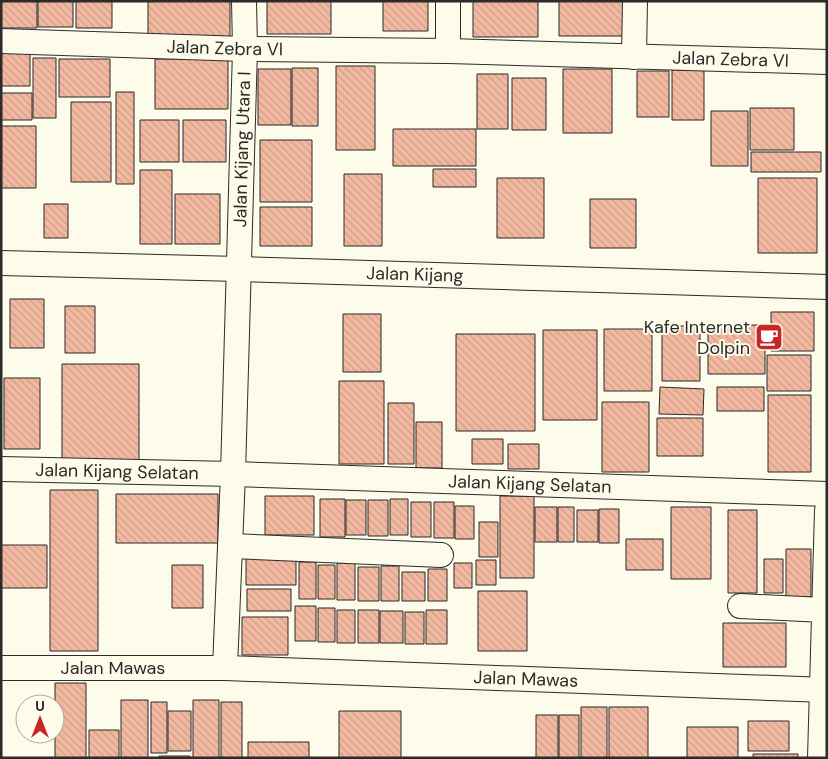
<svg xmlns="http://www.w3.org/2000/svg" width="828" height="759" viewBox="0 0 828 759" font-family="'DM Sans',sans-serif">
	<style>
		.building { fill: url(#building-back-hatch); stroke: #2b2b2b }
		.lines { fill: none; stroke-linecap: round; stroke-linejoin: round }
		.minor-casing { stroke: #2b2b2b; stroke-width: 26 }
		.minor { stroke: #fdfbea; stroke-width: 24 }
		.labels { text-anchor: middle; stroke-width: 4; stroke-linejoin: round; paint-order: stroke }
		.street-label { font-size: 18px; fill: #2b2b2b; stroke: #fdfbea }
		.poi-label { font-size: 18px; fill: #2b2b2b; stroke: #fdfbea; text-anchor: end }
	</style>
	<defs>
		<pattern id="building-back-hatch" width="6" height="6" patternUnits="userSpaceOnUse" patternTransform="scale(1.25)"><rect width="6" height="6" fill="#f2b8a0"/><path d="M-1 5l2 2M0 0l6 6M5-1l2 2" fill="none" stroke="#d09e8a"/></pattern>
	</defs>
	<rect width="100%" height="100%" fill="#fdfbea"/>
	<path class="building" d="M1,1h36v27h-36z
		M38,1h35v26h-35z
		M76,1h36v27h-36z
		M148,1h82v36h-82z
		M267,1h64v33h-64z
		M383,1h45v30h-45z
		M473,1h65v36h-65z
		M559,1h65v35h-65z
		M1,48h29v38h-29z
		M33,58h23v60h-23z
		M59,59h51v38h-51z
		M155,59h73v50h-73z
		M336,66h39v84h-39z
		M292,68h26v58h-26z
		M258,69h33v56h-33z
		M563,69h49v64h-49z
		M672,70h32v50h-32z
		M637,71h32v46h-32z
		M477,74h31v55h-31z
		M512,78h34v52h-34z
		M116,92h18v92h-18z
		M1,93h31v27h-31z
		M71,102h40v80h-40z
		M750,108h44v42h-44z
		M711,111h37v55h-37z
		M140,120h39v42h-39z
		M183,120h43v42h-43z
		M1,126h35v62h-35z
		M393,129h83v37h-83z
		M260,140h52v62h-52z
		M751,152h70v20h-70z
		M433,169h43v18h-43z
		M140,170h32v74h-32z
		M344,174h38v72h-38z
		M497,178h47v60h-47z
		M758,178h59v75h-59z
		M175,194h45v50h-45z
		M590,199h46v49h-46z
		M44,204h24v34h-24z
		M260,207h52v39h-52z
		M10,299h34v49h-34z
		M65,306h30v47h-30z
		M771,312h43v39h-43z
		M343,314h38v58h-38z
		M708,325h57v49h-57z
		M662,326h38v55h-38z
		M604,329h48v62h-48z
		M543,330h54v90h-54z
		M456,334h79v97h-79z
		M767,355h44v36h-44z
		M62,364h77v97h-77z
		M4,378h36v71h-36z
		M339,381h45v83h-45z
		M660,387l44,2 -1,26 -44,-1z
		M717,387h47v24h-47z
		M768,395h43v77h-43z
		M602,402h47v70h-47z
		M388,403h26v61h-26z
		M657,418h46v38h-46z
		M416,422h26v46h-26z
		M472,439h31v25h-31z
		M508,444h31v25h-31z
		M50,490h48v161h-48z
		M116,494h102v49h-102z
		M265,496h49v39h-49z
		M500,496h34v82h-34z
		M320,499h25v38h-25z
		M390,499h18v36h-18z
		M346,500h20v35h-20z
		M368,500h20v36h-20z
		M411,502h20v35h-20z
		M434,502h20v36h-20z
		M455,506h19v33h-19z
		M535,507h22v35h-22z
		M558,507h16v35h-16z
		M671,507h40v72h-40z
		M599,509h20v34h-20z
		M577,510h21v32h-21z
		M728,510h29v83h-29z
		M479,522h19v35h-19z
		M626,539h37v31h-37z
		M1,545h46v43h-46z
		M786,549h25v48h-25z
		M246,556h50v29h-50z
		M764,559h19v34h-19z
		M476,560h20v25h-20z
		M299,562h17v37h-17z
		M337,563h18v37h-18z
		M454,563h18v25h-18z
		M172,565h31v43h-31z
		M318,565h17v34h-17z
		M381,566h18v35h-18z
		M358,567h21v34h-21z
		M428,569h19v32h-19z
		M402,572h23v29h-23z
		M247,589h44v22h-44z
		M478,591h49v60h-49z
		M295,606h21v35h-21z
		M318,608h17v34h-17z
		M337,610h18v33h-18z
		M358,610h21v33h-21z
		M426,610h21v34h-21z
		M380,611h23v32h-23z
		M405,612h19v32h-19z
		M242,617h46v38h-46z
		M723,623h63v44h-63z
		M55,683h31v75h-31z
		M121,700h27v58h-27z
		M193,700h26v58h-26z
		M151,702h16v51h-16z
		M221,702h21v56h-21z
		M581,707h26v51h-26z
		M609,707h39v51h-39z
		M168,711h23v40h-23z
		M339,711h62v47h-62z
		M536,715h22v43h-22z
		M559,715h20v43h-20z
		M748,721h41v30h-41z
		M687,727h51v31h-51z
		M89,730h30v28h-30z
		M248,742h61v16h-61z
		M753,754h45v4h-45z
		M159,756h31v2h-31z"/>
	<g class="lines">
		<defs>
			<g id="minor">
				<path id="s1" d="M1,41l244,8 203,2 379,11"/>
				<path d="M448,51v-50"/>
				<path d="M634,57l1,-56"/>
				<path id="s2" d="M1,263l238,6 588,18"/>
				<path id="s3" d="M1,469l232,5 594,20"/>
				<path d="M230,546l211,9"/>
				<path d="M740,606l84,4"/>
				<path id="s4" d="M1,668h224l602,22"/>
				<path id="s5" d="M225,668l8,-194 12,-425 -1,-48"/>
				<path d="M820,758l7,-248"/>
			</g>
		</defs>
		<use href="#minor" class="minor-casing"/>
		<use href="#minor" class="minor"/>
	</g>
	<defs>
		<symbol id="cafe-square" viewBox="-11 -11 22 22"><rect x="-9" y="-9" width="18" height="18" rx="4" fill="#c62828" stroke="#fdfbea"/><path d="M-5.5-4.5H6V0H3Q3 3.5 0 3.5H-2.5Q-5.5 3.5-5.5 0ZM3-3.2v2h1.7v-2ZM-6 4.5H4V6H-6Z" fill="#fff"/></symbol>
	</defs>
	<g fill-rule="evenodd">
		<use href="#cafe-square" x="753" y="321" width="32" height="32"/>
	</g>
	<g class="labels">
		<g class="street-label">
			<text dy="6" stroke="none"><textPath href="#s1" startOffset="224">Jalan Zebra VI</textPath></text>
			<text dy="6" stroke="none"><textPath href="#s1" startOffset="730">Jalan Zebra VI</textPath></text>
			<text dy="6" stroke="none"><textPath href="#s5" startOffset="519">Jalan Kijang Utara I</textPath></text>
			<text dy="6" stroke="none"><textPath href="#s2" startOffset="414">Jalan Kijang</textPath></text>
			<text dy="6" stroke="none"><textPath href="#s3" startOffset="116">Jalan Kijang Selatan</textPath></text>
			<text dy="6" stroke="none"><textPath href="#s3" startOffset="529">Jalan Kijang Selatan</textPath></text>
			<text dy="6" stroke="none"><textPath href="#s4" startOffset="112">Jalan Mawas</textPath></text>
			<text dy="6" stroke="none"><textPath href="#s4" startOffset="525">Jalan Mawas</textPath></text>
		</g>
		<g class="poi-label">
			<text x="750" y="333">Kafe Internet<tspan x="750" dy="21">Dolpin</tspan></text>
		</g>
	</g>
	<rect width="828" height="759" fill="none" stroke="#2b2b2b" stroke-width="5"/>
	<g transform="translate(40 719)"><circle r="24" fill="#fdfbea" stroke="#a9a89e"/>
	<path d="M0-4L9 19L0 12L-9 19Z" fill="#c62828"/>
	<text y="-8" font-size="14" font-weight="bold" text-anchor="middle" fill="#2b2b2b">U</text>
	</g>
</svg>
